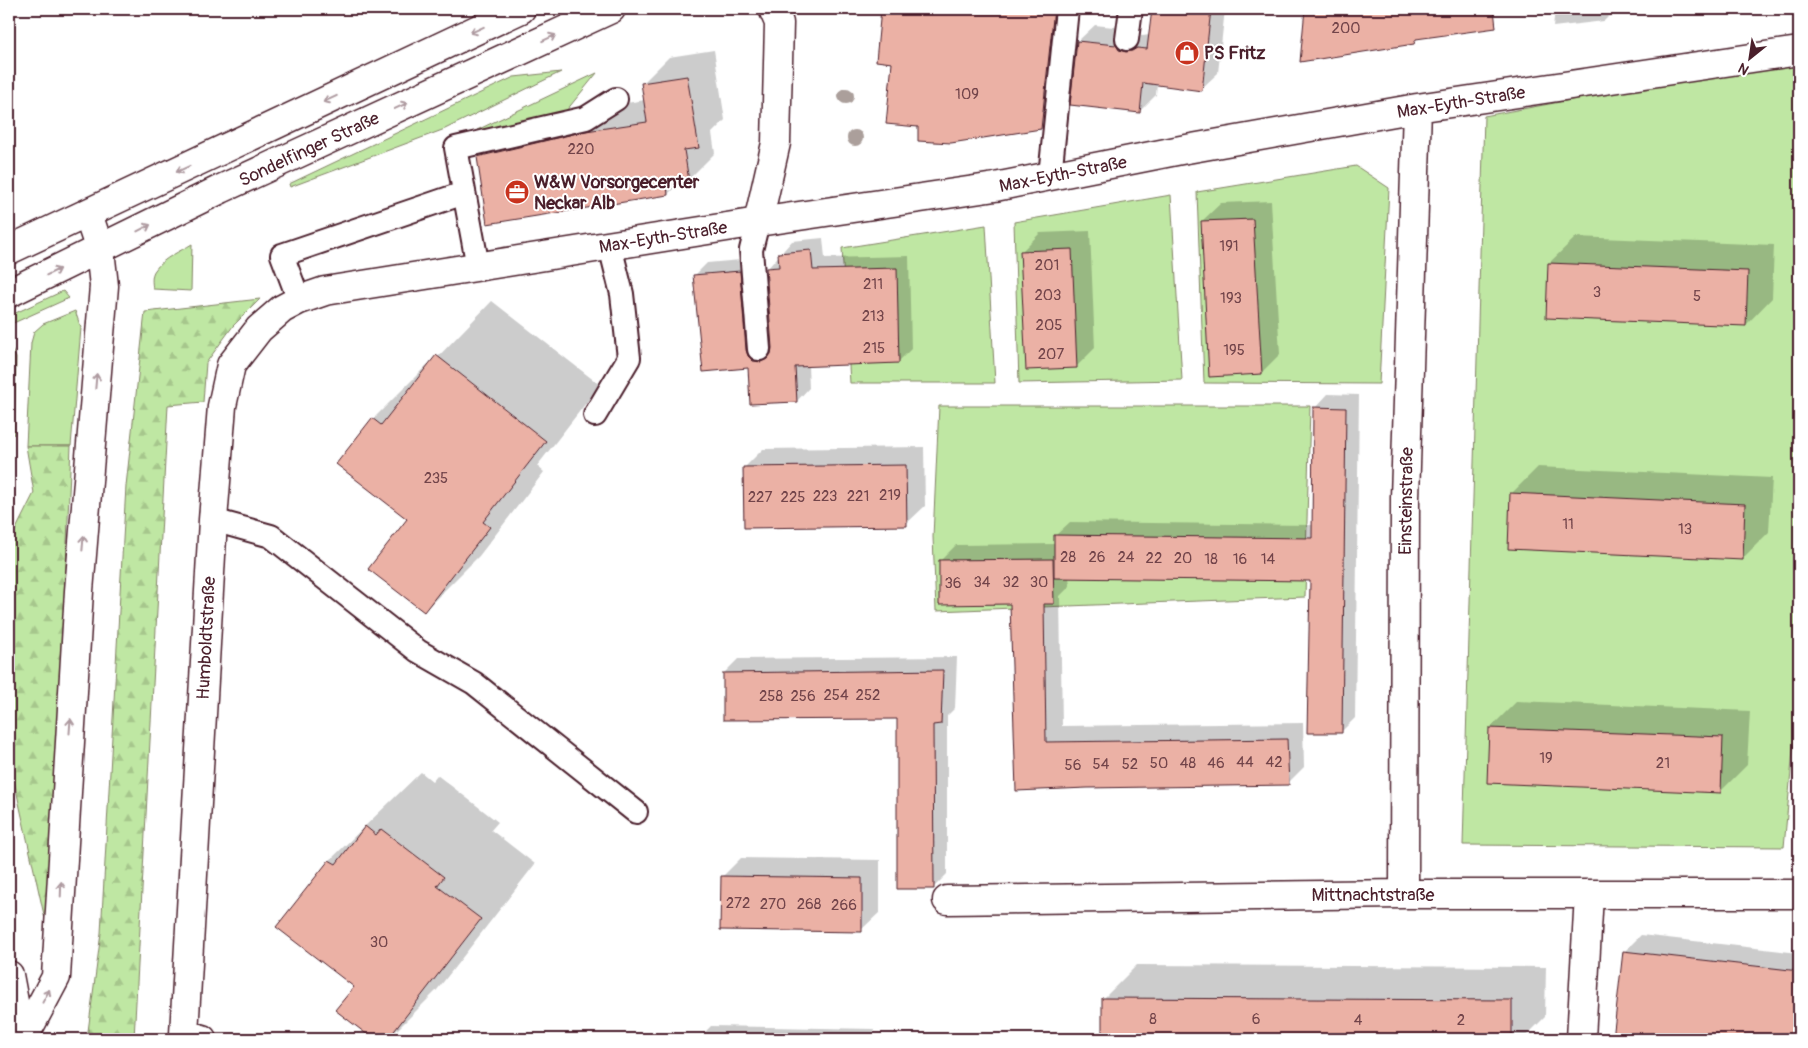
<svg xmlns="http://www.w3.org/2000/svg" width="1808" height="1048" viewBox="0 0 1808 1048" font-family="Pangolin,sans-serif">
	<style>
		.green { fill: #bfe7a3; stroke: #848367 }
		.forest { fill: url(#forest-firs); stroke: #848367 }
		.shadow { fill: #0003 }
		.building { fill: #ebb1a5; stroke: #4a1f2b }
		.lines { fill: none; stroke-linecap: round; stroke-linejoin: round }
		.service-casing { stroke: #4a1f2b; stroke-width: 26 }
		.minor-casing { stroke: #4a1f2b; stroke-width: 31 }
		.tertiary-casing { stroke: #4a1f2b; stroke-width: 31 }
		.secondary-casing { stroke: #4a1f2b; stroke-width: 31 }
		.service { stroke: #fff; stroke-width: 22 }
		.minor { stroke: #fff; stroke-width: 28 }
		.tertiary { stroke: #fff; stroke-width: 28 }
		.secondary { stroke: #fff; stroke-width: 28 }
		.tree { fill: #ab9f9b }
		.oneway { stroke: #ae9aa0 }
		.labels { text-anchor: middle; stroke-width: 4; stroke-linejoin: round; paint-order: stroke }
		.number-label { font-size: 15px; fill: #72444a }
		.poi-label { font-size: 18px; font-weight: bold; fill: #4a1f2b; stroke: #fff; text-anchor: start }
		.street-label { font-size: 18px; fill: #4a1f2b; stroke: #fff }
	</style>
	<defs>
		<pattern id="forest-firs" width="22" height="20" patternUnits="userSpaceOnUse" patternTransform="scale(1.25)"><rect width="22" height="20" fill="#bfe7a3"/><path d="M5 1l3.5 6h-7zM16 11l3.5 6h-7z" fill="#a6c68c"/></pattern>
	</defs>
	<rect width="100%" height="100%" fill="#fff"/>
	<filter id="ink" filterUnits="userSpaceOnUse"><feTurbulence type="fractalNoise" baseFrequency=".02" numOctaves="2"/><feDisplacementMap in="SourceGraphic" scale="10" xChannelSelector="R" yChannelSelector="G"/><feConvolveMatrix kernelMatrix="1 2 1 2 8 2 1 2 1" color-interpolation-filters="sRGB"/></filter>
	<g filter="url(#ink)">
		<path class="green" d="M1799,58v628l-15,161 -321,-2 21,-729z
			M561,72l-116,57 -155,58 -1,-3 225,-107z
			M597,73l-31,38 -81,21 -8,-2z
			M1356,166l33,22 -10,196 -175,-1 -7,-191z
			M1171,195l11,185 -163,3 -5,-161z
			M986,225l9,158h-145l-8,-135z
			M192,244l-1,47 -38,-2c-1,-6 -2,-14 2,-19 8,-12 26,-19 37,-26z
			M63,291l6,7 -60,27v-9z
			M75,311l6,17 -10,118h-45l5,-103 3,-11 9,-8z
			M9,347l2,1 5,10 -2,77 -5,-7z
			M939,406h371l-5,191 -369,14 -3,-74z"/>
		<path class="forest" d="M260,299l-27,27 -27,37 -3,39 -35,3 -34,634h-47l14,-106 25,-447 19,-174z
			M26,446h45l-20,479 -5,-1 -37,-166v-215l25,-50z"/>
		<path class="shadow" d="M883,9h179l-12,109 -9,9 -121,-1 -27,-64 -15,-2z
			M1153,9h72l-7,64 -17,16 -44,-5 -1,11 -17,17 -61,-71 17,-16 37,4 4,4 7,3 6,-1z
			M1306,9h172v4l-59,24 -6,6 -112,17z
			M1555,9h92l-5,5 -33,2 -5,5 -51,6z
			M714,50l11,70 -13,13 3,20 -27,27 -7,1 -13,13 -180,28 -10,-65 27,-27 109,-25 31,-5 -3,-16 27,-27z
			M1271,201l9,153 -19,19 -59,-152 19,-18z
			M1090,231l5,117 -19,19 -54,-116 18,-18z
			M1576,237l198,8 -2,53 -26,27 -197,-62z
			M823,238l2,20 84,-2 2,93 -12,12 -91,4 1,23 -12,13 -48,-35 -54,-91 12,-12 45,-4 14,90 7,1 -6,-81 25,-28z
			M492,301l108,84 -63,81 7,6 -65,84 -55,55 -15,-92 -71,-55 35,-45 55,-55 2,1z
			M1328,394l31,1 -4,323 -14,14 -29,-152 -243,-3 1,9 -10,10 2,130 241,-3 1,44 -16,16 -201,3 -70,4 -6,-187 -71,-42 16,-16 100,-1v-9l14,-13 243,3 2,-117z
			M924,447l1,59 -19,18 -161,-57 18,-18z
			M1538,467l234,11 -3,54 -26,26 -232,-64z
			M957,657l-2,51 -8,8v158l-14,14 -35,-171 -174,-44 14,-14z
			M1517,701l233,10 -3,54 -27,27 -230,-64z
			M421,772l11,9 5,-6 61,47 -7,8 44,34 -98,126 -49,49h-13l-38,-29 18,-23 -77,-60 52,-67z
			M741,858l139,2v52l-19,18 -139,-53z
			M1641,935l158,18v86h-184l10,-88z
			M1137,965l409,2 -1,50 -22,22h-420v-40z
			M711,1026l163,3v10h-176z"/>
		<path class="building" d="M881,9h173l-13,120 -90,14 -33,-2v-14l-32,-3 6,-61 -16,-2z
			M1152,9h59l-9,82 -59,-8 -3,30 -70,-8 7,-64 39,4 3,5 7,2 6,-1 5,-3 10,1z
			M1305,9h189l2,19 -80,11 -2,5 -114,18z
			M687,76l12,72 -15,2 5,31 -22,3 1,11 -181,29 -10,-67 109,-26 61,-9 -6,-39z
			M1253,219l9,155 -53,3 -8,-156z
			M1072,249l5,119 -51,2 -6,-119z
			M811,250l2,20 84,-2 2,95 -104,4 2,35 -47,2 -2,-36 -45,4 -10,-97 47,-4 6,79 2,6 5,5 8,1 6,-3 4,-5 1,-6 -6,-80 13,-1 -1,-14z
			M1548,263l200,8 -2,55 -200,-8z
			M436,355l110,86 -63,81 7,5 -66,85 -56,-43 39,-50 -71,-55 36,-46 9,7z
			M1313,407l33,1 -4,325h-35l3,-152 -256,-3v-43l258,3z
			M906,465l1,61 -163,2 -1,-61z
			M1510,493l235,11 -2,56 -235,-11z
			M1053,559l1,45h-10l2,138 241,-3 2,46 -202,3 -71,3 -6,-187 -71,1v-45z
			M943,670l-2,54 -8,1 1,164h-37v-170l-174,1v-47z
			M1489,728l234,9 -2,56 -234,-10z
			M365,826l11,9 5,-6 63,48 -7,9 44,33 -93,120h-15l-38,-29 19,-23 -78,-60 53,-67 7,4z
			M721,876l141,2v54l-142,-2z
			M1623,951l176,20v68h-186z
			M1102,998l410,2v39h-410z"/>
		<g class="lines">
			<defs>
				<path id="service" d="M1127,39l4,-30
					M1050,176l17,-167
					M758,222l-7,28 8,99
					M478,267l-22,-119 130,-30 30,-19
					M299,300l-17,-45 182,-62
					M595,415l34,-57 -7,-64 -12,-48
					M213,520l58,16 147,115 56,32 162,129"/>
				<path id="minor" d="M758,222l18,-79 3,-120 -6,-14
					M1404,894l1,-396 12,-390
					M947,900l457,-6h395
					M202,1039l-18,-5 29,-514 9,-114 9,-41 28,-36 23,-20 17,-9 26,-9 433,-69 237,-35 186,-37 236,-42 382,-57
					M1581,1039l8,-145"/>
				<path id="tertiary" d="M9,975l12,64"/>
				<path id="secondary" d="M9,250l512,-241
					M9,293l212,-104 390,-180
					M23,1039l33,-62 23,-386 25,-305 -4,-36 -12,-36"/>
			</defs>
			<use href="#service" class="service-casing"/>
			<use href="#minor" class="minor-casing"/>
			<use href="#tertiary" class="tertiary-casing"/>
			<use href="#secondary" class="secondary-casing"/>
			<use href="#service" class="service"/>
			<use href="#minor" class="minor"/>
			<use href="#tertiary" class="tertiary"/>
			<use href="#secondary" class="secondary"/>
		</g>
		<g class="tree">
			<circle cx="846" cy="96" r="8"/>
			<circle cx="855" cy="138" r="8"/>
		</g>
		<defs><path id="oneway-shaft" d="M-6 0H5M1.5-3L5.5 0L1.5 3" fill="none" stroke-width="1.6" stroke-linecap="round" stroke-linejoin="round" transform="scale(1.25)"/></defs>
		<g class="oneway">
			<use href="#oneway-shaft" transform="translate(477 30) rotate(155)"/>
			<use href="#oneway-shaft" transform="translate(549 38) rotate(-25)"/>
			<use href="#oneway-shaft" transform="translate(330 99) rotate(155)"/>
			<use href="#oneway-shaft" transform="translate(401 106) rotate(-25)"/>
			<use href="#oneway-shaft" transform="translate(183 169) rotate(155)"/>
			<use href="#oneway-shaft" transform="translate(144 228) rotate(-27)"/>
			<use href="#oneway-shaft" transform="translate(53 272) rotate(-26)"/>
			<use href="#oneway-shaft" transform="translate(96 381) rotate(-85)"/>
			<use href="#oneway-shaft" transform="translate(83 543) rotate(-85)"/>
			<use href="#oneway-shaft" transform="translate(70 726) rotate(-86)"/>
			<use href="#oneway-shaft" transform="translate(61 889) rotate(-88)"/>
			<use href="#oneway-shaft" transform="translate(46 996) rotate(-62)"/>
		</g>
	</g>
	<defs>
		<symbol id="shop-disc" viewBox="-11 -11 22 22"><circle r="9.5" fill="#c8321e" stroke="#fff"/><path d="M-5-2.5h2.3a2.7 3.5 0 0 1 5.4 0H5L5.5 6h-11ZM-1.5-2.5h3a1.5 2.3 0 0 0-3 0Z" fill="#fff"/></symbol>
		<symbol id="office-disc" viewBox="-11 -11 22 22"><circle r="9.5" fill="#c8321e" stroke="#fff"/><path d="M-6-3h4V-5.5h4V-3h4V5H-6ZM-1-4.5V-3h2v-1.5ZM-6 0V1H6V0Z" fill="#fff"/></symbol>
	</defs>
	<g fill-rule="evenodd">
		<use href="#shop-disc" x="1173" y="39" width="28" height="28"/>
		<use href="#office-disc" x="503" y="178" width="28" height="28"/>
	</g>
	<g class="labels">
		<g class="number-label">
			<text x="1346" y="33">200</text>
			<text x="967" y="99">109</text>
			<text x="581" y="154">220</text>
			<text x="1229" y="251">191</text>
			<text x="1047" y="270">201</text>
			<text x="873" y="289">211</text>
			<text x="1597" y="297">3</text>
			<text x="1048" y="300">203</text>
			<text x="1697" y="301">5</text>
			<text x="1231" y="303">193</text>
			<text x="873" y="321">213</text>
			<text x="1049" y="330">205</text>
			<text x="874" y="353">215</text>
			<text x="1234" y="355">195</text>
			<text x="1051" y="359">207</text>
			<text x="436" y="483">235</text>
			<text x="890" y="500">219</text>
			<text x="825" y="501">223</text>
			<text x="858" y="501">221</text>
			<text x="760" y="502">227</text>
			<text x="793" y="502">225</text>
			<text x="1568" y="529">11</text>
			<text x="1685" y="534">13</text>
			<text x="1068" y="562">28</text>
			<text x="1097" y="562">26</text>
			<text x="1126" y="562">24</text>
			<text x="1154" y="563">22</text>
			<text x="1183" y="563">20</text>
			<text x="1211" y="564">18</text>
			<text x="1240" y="564">16</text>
			<text x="1268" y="564">14</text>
			<text x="982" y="587">34</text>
			<text x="1011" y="587">32</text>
			<text x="1039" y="587">30</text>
			<text x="953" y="588">36</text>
			<text x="836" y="700">254</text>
			<text x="868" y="700">252</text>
			<text x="771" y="701">258</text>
			<text x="803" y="701">256</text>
			<text x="1546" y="763">19</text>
			<text x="1245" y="767">44</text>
			<text x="1274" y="767">42</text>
			<text x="1159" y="768">50</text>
			<text x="1188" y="768">48</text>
			<text x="1216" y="768">46</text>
			<text x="1663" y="768">21</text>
			<text x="1101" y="769">54</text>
			<text x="1130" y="769">52</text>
			<text x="1073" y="770">56</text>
			<text x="738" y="908">272</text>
			<text x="773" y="909">270</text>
			<text x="809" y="909">268</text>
			<text x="844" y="910">266</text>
			<text x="379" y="947">30</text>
			<text x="1153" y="1024">8</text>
			<text x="1256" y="1024">6</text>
			<text x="1358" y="1025">4</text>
			<text x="1461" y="1025">2</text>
		</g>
		<g class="poi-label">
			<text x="1204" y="59">PS Fritz</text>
			<text x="534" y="188">W&amp;W Vorsorgecenter<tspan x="534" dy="21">Neckar Alb</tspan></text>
		</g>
		<g class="street-label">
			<text transform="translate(1461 102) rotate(-9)" y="6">Max-Eyth-Straße</text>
			<text transform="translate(309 149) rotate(-25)" y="6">Sondelfinger Straße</text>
			<text transform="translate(1063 174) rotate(-11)" y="6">Max-Eyth-Straße</text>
			<text transform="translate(663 237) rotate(-9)" y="6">Max-Eyth-Straße</text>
			<text transform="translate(1406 501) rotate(-89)" y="6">Einsteinstraße</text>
			<text transform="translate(206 638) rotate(-87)" y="6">Humboldtstraße</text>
			<text x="1373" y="901">Mittnachtstraße</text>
		</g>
	</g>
	<rect width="1808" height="1048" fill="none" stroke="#fff" stroke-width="30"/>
	<rect x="15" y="15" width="1778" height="1018" fill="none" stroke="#4a1f2b" stroke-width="2" filter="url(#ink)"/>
	<g transform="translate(1750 58) rotate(210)" stroke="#ffffff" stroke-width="4" paint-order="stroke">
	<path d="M0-4L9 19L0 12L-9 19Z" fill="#4a1f2b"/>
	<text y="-8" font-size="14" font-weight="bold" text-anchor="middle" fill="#4a1f2b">N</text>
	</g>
</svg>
